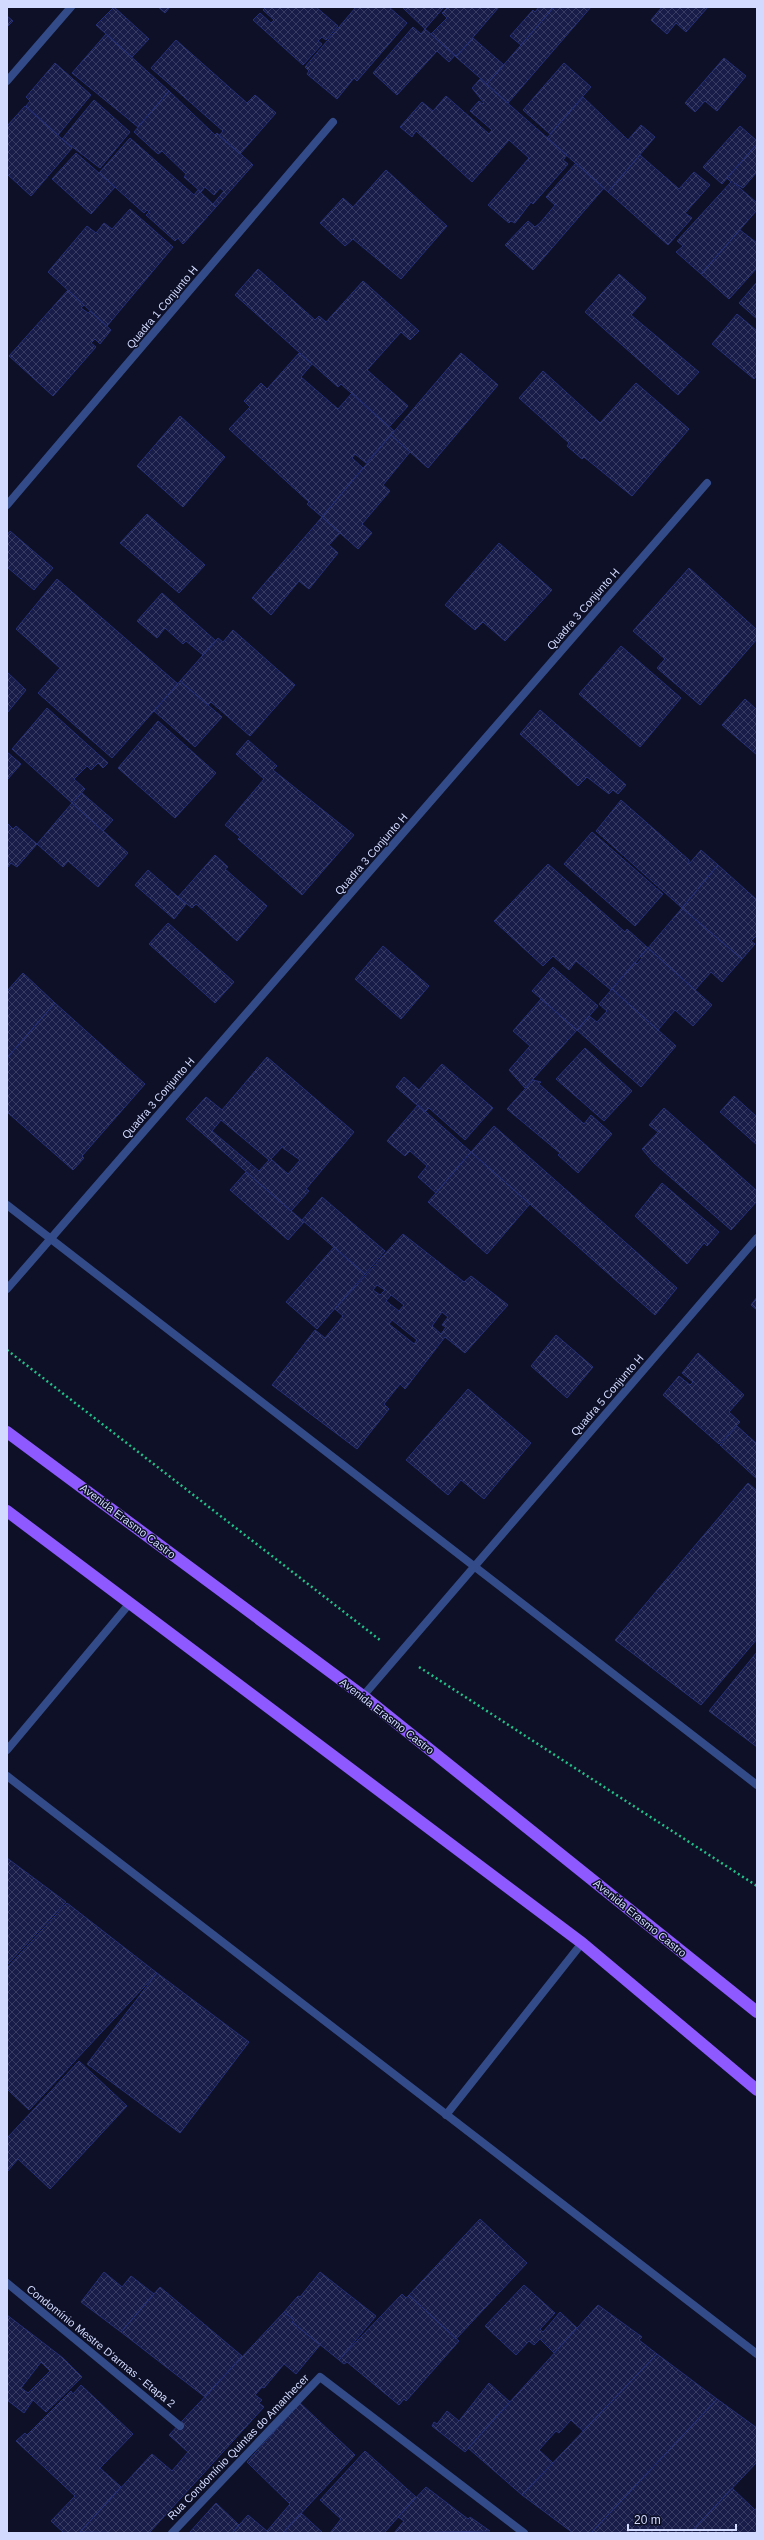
<svg xmlns="http://www.w3.org/2000/svg" width="764" height="2540" viewBox="0 0 764 2540" font-family="Arial,sans-serif">
	<style>
		.building { fill: url(#building-cross-hatch); stroke: #273076; fill-rule: evenodd }
		.lines { fill: none; stroke-linecap: round; stroke-linejoin: round }
		.path { stroke: #24c087; stroke-width: 2.5; stroke-dasharray: 2 3; stroke-linecap: butt }
		.street { stroke: #344b89; stroke-width: 8 }
		.primary { stroke: #8e59ff; stroke-width: 12 }
		.labels { text-anchor: middle; stroke-width: 3; stroke-linejoin: round; paint-order: stroke }
		.street-label { font-size: 11px; fill: #d2daff; stroke: #0d1026 }
	</style>
	<defs>
		<pattern id="building-cross-hatch" width="8" height="8" patternUnits="userSpaceOnUse"><rect width="8" height="8" fill="#171c48"/><path d="M0 0l8 8M0 8l8-8" fill="none" stroke="#383c63"/></pattern>
	</defs>
	<rect width="100%" height="100%" fill="#0d1026"/>
	<path class="building" d="M114,7l35,32 -17,18 -36,-32z
		M158,7h12l-5,6z
		M266,7h50l22,19 -12,14 -4,-3 -4,4 4,3 -19,21 -50,-45 7,-7 11,10 3,-3 -11,-10z
		M356,7h33l18,16 -50,58 -3,-3 -17,21 -30,-25 2,-3 -4,-4z
		M402,7h42l-19,22z
		M448,7h51l-43,50 -25,-23 16,-16 -5,-5z
		M539,7h15l-33,38 -11,-9 23,-26 2,2z
		M554,7h37l-83,96 -21,-19z
		M662,7h46l-22,25 -10,-9 -9,11 -16,-14z
		M7,16l6,5 -6,6z
		M413,27l8,7 4,-5 30,26 -6,7 -12,-11 -40,44 -24,-22z
		M106,34l63,57 -31,36 -66,-54z
		M473,38l31,27 -17,19 -31,-27z
		M176,40l71,63 8,-8 21,18 -36,41 -21,-18 4,-5 -72,-63z
		M724,58l22,18 -29,35 -12,-10 -10,11 -10,-9z
		M55,63l36,32 -33,40 -32,-29 4,-5 -4,-4z
		M564,63l27,24 -41,47 -27,-24z
		M480,79l87,76 -4,5 5,4 -35,40 -2,-2 -16,21 -4,-2 -2,2 -21,-18 41,-47 -20,-18 -37,42 -56,-51 -4,6 -12,-10 22,-25 11,9 13,-15 43,38 3,-4 -22,-19 9,-10 4,3 1,-1 -12,-15z
		M169,91l46,44 2,-2 36,32 -37,42 -3,-3 11,-13 -4,-3 -6,7 -9,-8 -4,5 -17,-15 2,-3 -24,-23 -4,3 -24,-22z
		M583,97l45,43 13,-15 14,12 -47,55 -61,-54z
		M94,100l36,32 -30,36 -38,-29z
		M25,106l47,42 -41,48 -24,-22v-48z
		M740,126l17,15v3l-35,40 -19,-17z
		M130,138l64,57 4,-5 18,17 -33,37 -5,-6 -3,3 -29,-26 3,-3 -2,-2 -3,3 -45,-40z
		M757,144v28l-14,16 -9,-5 23,20v7l-56,64 -25,-22 7,-6 -6,-5 54,-59 -4,-4z
		M76,153l39,34 -24,27 -39,-35z
		M640,155l39,34 15,-17 16,13 -25,28 7,5 -24,27 -60,-53z
		M576,163l28,25 -71,82 -28,-25 23,-24 7,6 5,-4 15,-18 -9,-8z
		M386,170l61,56 -46,53 -48,-40 -8,7 -25,-23 23,-25 10,9z
		M130,209l43,38 -66,79 -59,-54 39,-46 9,7 8,-10 8,6z
		M740,230l17,13v25l-28,31 -28,-25z
		M258,269l57,51 4,-4 7,6 37,-41 56,50 -9,9 -9,-8 -34,38 41,36 -19,21 -48,-43 -3,3 -103,-92z
		M619,274l27,24 -15,17 68,57 -21,23 -93,-83z
		M757,282v37l-18,-16z
		M68,290l16,15 -3,3 7,5 2,-2 21,19 -11,14 -5,-5 -4,4 5,4 -43,49 -44,-40z
		M737,314l20,17v44l-3,4 -42,-35z
		M299,353l13,11 -11,13 37,32 14,-16 42,38 -28,32 -11,-9 -3,4 11,10 -41,49 -15,-13 2,-2 -80,-73 21,-22 -6,-6 17,-18 6,6z
		M461,353l37,32 -70,83 -37,-33z
		M543,371l57,52 36,-40 53,46 -57,67 -48,-39 -2,2 -15,-13 2,-3 -50,-45z
		M180,416l45,41 -42,50 -46,-41z
		M391,435l19,17 -27,33 7,6 -28,33 10,9 -14,16 -36,-32z
		M147,514l58,51 -26,28 -59,-50z
		M322,517l18,16 -11,12 9,8 -29,36 -10,-8 -28,34 -19,-17z
		M10,531l43,37 -19,22 -27,-23v-32z
		M499,543l53,47 -47,51 -22,-19 -8,8 -30,-25z
		M689,568l68,62v9l-57,66 -43,-37 8,-9 -32,-28z
		M57,579l121,105 -66,74 -74,-65 22,-25 -44,-39z
		M162,593l54,48 -13,14 -17,-14 -3,3 -18,-16 -8,10 -20,-17z
		M233,630l62,55 -45,51 -39,-34 -3,3 -28,-24 38,-43 5,4z
		M621,646l60,52 -41,49 -61,-53z
		M7,672l19,18 -19,23z
		M180,681l42,36 -27,30 -41,-36z
		M745,699l12,11v45l-35,-30z
		M47,708l61,55 -5,5 -5,-5 -7,7 -4,-4 -13,13 11,10 -13,14 -60,-54z
		M540,710l86,75 -8,9 -5,-4 -4,4 -22,-17 -9,9 -58,-52z
		M158,721l58,52 -41,45 -57,-50z
		M248,740l29,26 -4,4 81,65 -52,60 -64,-56 2,-2 -15,-12 39,-46 -28,-25z
		M7,752l14,12 -14,16z
		M82,793l31,27 -10,11 -31,-28z
		M621,800l68,60v4l12,-14 17,15 -36,43 -86,-77z
		M72,803l56,50 -30,34 -30,-26 -5,6 -26,-23z
		M7,823l6,6 3,-3 21,18 -20,23 -6,-4 -4,5z
		M592,832l71,62 -28,32 -71,-62z
		M215,855l13,12 -3,2 42,37 -30,35 -41,-37 -4,4 -14,-11z
		M548,864l77,68 2,-3 21,19 -37,42 -35,-29 -7,9 -16,-14 -10,10 -49,-45z
		M718,865l39,35v35l-6,6 4,3 -13,15 -60,-51z
		M148,870l38,34 -12,15 -39,-34z
		M682,908l60,51 -20,23 -11,-10 -16,18 -47,-42z
		M168,923l66,59 -19,21 -66,-59z
		M383,946l46,40 -28,33 -46,-40z
		M648,948l64,57 -19,21 -18,-16 -17,20 -46,-41 23,-27 2,2 5,-6 -2,-2z
		M553,967l45,39 -21,24 -45,-39z
		M23,973l32,30 -48,55v-67z
		M612,989l64,57 -35,41 -64,-57 12,-14 8,6 10,-11 -8,-7z
		M541,999l36,31 -52,58 -16,-18 21,-24 -17,-15z
		M55,1003l90,81 -63,72 2,2 -11,12 -66,-58v-54z
		M585,1048l47,43 -28,30 -48,-42z
		M267,1057l87,75 -48,57 3,2 -18,20 -105,-92 20,-22 16,13zM221,1120l48,40 -10,11 -47,-40zM283,1146v2l17,12 -12,14 -17,-15z
		M442,1064l51,44 -28,32 -36,-32 -4,4 -29,-25 8,-10 15,13z
		M533,1080l8,2 -2,2 45,40 7,-9 21,19 -34,39 -20,-18 2,-2 -53,-44z
		M734,1096l23,21v28l-37,-33z
		M418,1105l53,47 -35,41 -18,-16 9,-11 -17,-15 -5,5 -18,-15z
		M664,1108l93,83v10l-26,29 -77,-67 -12,-14 19,-20 -3,3 -9,-7z
		M494,1126l183,162 -22,27 -184,-163z
		M471,1152l59,52 -43,50 -59,-52z
		M246,1172l58,50 -16,18 -58,-50z
		M662,1183l57,49 -12,14 -3,-3 -17,21 -52,-48z
		M322,1197l63,54 -20,23 -63,-54z
		M403,1234l61,48 7,-6 37,29 -43,48 -20,-16 -40,52 -5,-5 -16,20 5,5 -32,40 -85,-64 43,-55 10,8 18,-22 -8,-7zM377,1285l8,5 -5,5 -7,-5zM391,1295l13,10 -5,6 -13,-10zM442,1312l6,5 -6,8 4,2 -5,7 -9,-8zM392,1320l25,20 -3,4 -25,-20z
		M334,1247l31,27 -48,55 -31,-27z
		M757,1297v13l-6,-5z
		M556,1335l37,32 -26,31 -36,-32z
		M698,1353l46,42 -15,17 11,10 -21,22 -56,-49 16,-19 11,9 3,-3 -11,-9z
		M468,1389l63,54 -47,56 -23,-19 -13,15 -42,-35z
		M737,1426l20,18v35l-37,-34z
		M748,1483l9,8v148l-56,66 -86,-65z
		M757,1652v95l-48,-36z
		M7,1858l59,44 -59,63z
		M67,1903l90,70 -128,137 -22,-21v-121z
		M157,1973l92,69 -69,91 -93,-69z
		M79,2061l48,45 -77,83 -32,-30 -11,13v-34z
		M480,2219l47,44 -71,76 -47,-44z
		M104,2272l18,15 9,-11 23,18 -33,38 -40,-30z
		M320,2272l56,44 -37,44 -47,-38 2,-2 -10,-8 14,-16 2,1z
		M524,2285l31,28 -15,16 3,3 17,-20 17,16 -23,25 -14,-14 -6,6 -5,-4 -13,14 -31,-29z
		M160,2287l82,69 -37,41 -84,-65z
		M402,2294l4,4 3,-3 50,46 -53,60 -2,-2 -5,6 -52,-43 -3,2 -5,-4z
		M598,2305l44,32 -3,3 18,14 -74,77 -12,-11 -12,13 -3,-2 -17,19 14,13 -31,32 -54,-47z
		M284,2312l10,8 -2,2 28,23 -24,29 -12,-10 -20,24 -2,-1 -7,8 7,5 -3,3 5,4 -115,126 -69,-1 72,-78 20,17 16,-19 -19,-17z
		M7,2315l56,43 19,19 -36,35 -13,-12 -9,13 -17,-13zM41,2362l9,9 -22,22 -7,-5z
		M657,2354l60,45 -126,134h-18l-51,-38z
		M489,2383l21,19 -45,50 -33,-26 2,-4 3,2 10,-13 12,10z
		M81,2385l52,49 -33,34 21,19 -42,46h-15l-13,-12 24,-25 -59,-55 9,-8 2,2 44,-44 2,3z
		M717,2399l40,29v34l-67,71h-99z
		M300,2403l55,52 -72,78h-51l16,-18 19,16 23,-27 -43,-42z
		M365,2451l51,46 -32,36h-54l11,-14 -21,-19z
		M426,2487l42,32 2,-2 20,14 -96,2 10,-12 -6,-4z
		M732,2488l23,22 2,-3v26h-67z
		M216,2503l23,22 -7,8h-43z
		M301,2513l22,20h-36l-2,-3z"/>
	<g class="lines">
		<path class="path" d="M7,1350l373,290
			M419,1667l338,219"/>
		<path class="street" d="M7,81l64,-74
			M7,505l326,-383
			M7,1205l750,580
			M7,1289l700,-806
			M363,1696l394,-458
			M7,1750l123,-147
			M7,1776l750,578
			M446,2115l136,-172
			M7,2283l173,143
			M172,2533l148,-156 204,156"/>
		<path class="primary" d="M7,1432l356,264 394,316
			M7,1511l575,432 175,147"/>
	</g>
	<g class="labels">
		<g class="street-label">
			<text transform="translate(162 307) rotate(-50)" y="4">Quadra 1 Conjunto H</text>
			<text transform="translate(583 609) rotate(-49)" y="4">Quadra 3 Conjunto H</text>
			<text transform="translate(371 854) rotate(-49)" y="4">Quadra 3 Conjunto H</text>
			<text transform="translate(158 1098) rotate(-49)" y="4">Quadra 3 Conjunto H</text>
			<text transform="translate(607 1395) rotate(-49)" y="4">Quadra 5 Conjunto H</text>
			<text transform="translate(128 1521) rotate(37)" y="4">Avenida Erasmo Castro</text>
			<text transform="translate(387 1716) rotate(38)" y="4">Avenida Erasmo Castro</text>
			<text transform="translate(640 1918) rotate(39)" y="4">Avenida Erasmo Castro</text>
			<text transform="translate(101 2346) rotate(39)" y="4">Condomínio Mestre D'armas - Etapa 2</text>
			<text transform="translate(238 2447) rotate(-46)" y="4">Rua Condomínio Quintas do Amanhecer</text>
		</g>
	</g>
	<rect width="764" height="2540" fill="none" stroke="#d2daff" stroke-width="16"/>
	<path d="M628 2524v6h108v-6" fill="none" stroke="#d2daff" stroke-width="2"/>
	<text x="634" y="2524" font-size="12" fill="#d2daff" stroke="#0d1026" stroke-width="3" paint-order="stroke">20 m</text>
</svg>
